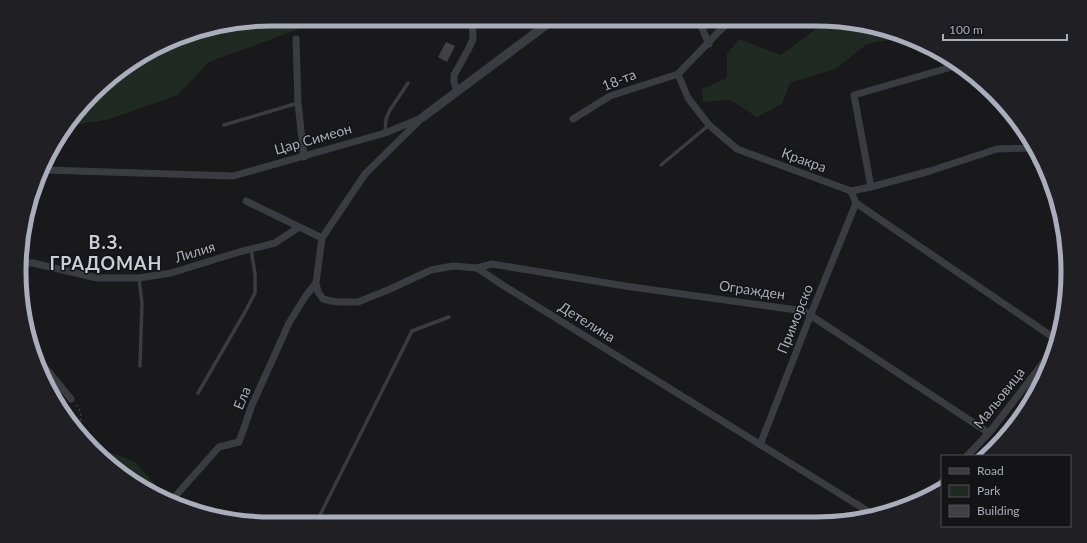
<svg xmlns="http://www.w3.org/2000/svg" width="1087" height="543" viewBox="0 0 1087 543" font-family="Lato,sans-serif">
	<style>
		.green { fill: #202922 }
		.building { fill: #404045 }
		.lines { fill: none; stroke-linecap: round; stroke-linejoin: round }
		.path { stroke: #3f4047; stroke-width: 1.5; stroke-dasharray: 2 3; stroke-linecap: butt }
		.service { stroke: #3b3b42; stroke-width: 3.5 }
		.minor { stroke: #3b3b42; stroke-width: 7 }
		.tertiary { stroke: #3b3b42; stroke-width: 9 }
		.labels { text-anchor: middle; stroke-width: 3; stroke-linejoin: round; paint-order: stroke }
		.street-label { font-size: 14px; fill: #aaadbb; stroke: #141316 }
		.district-label { font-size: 18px; font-weight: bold; letter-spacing: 1px; fill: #cbcdd7; stroke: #141316 }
		.rim { fill: none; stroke: #aaadbb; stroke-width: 5 }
	</style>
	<rect width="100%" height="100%" fill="#19181b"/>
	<path class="green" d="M272,19h27l8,7 -98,36 -31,33 -71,25 -40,6 51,-55 72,-39z
		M823,20h9l68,18 -33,6 -32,25 -45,14 -8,21 -25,13 -27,-17 -27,2 -1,-13 25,-11v-24l12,-15 42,16 35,-26z
		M88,443l47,19 35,39 -10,-3 -67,-48z"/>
	<path class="building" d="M446,42l9,4 -8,16 -9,-5z"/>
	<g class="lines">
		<path class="path" d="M76,405c7,7 5,16 3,25"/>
		<path class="service" d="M224,125l74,-22
			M385,133l1,-14 4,-9 18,-27
			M661,165l48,-40
			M139,278l3,25 -2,63
			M198,393l47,-81 10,-19v-19l-4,-25
			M316,523l96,-192 37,-14"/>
		<path class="minor" d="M698,19l11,25
			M731,19l-53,55 10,24 21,27 28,24 114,42 20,-4 59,-16 67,-22 33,-1
			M296,39l2,64 6,54
			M457,91l-3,-9v-7l15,-27 4,-9 -1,-20
			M423,117l-58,57 -43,64 -6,45 2,9 5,7 8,2 8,1h19l30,-12 43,-20 22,-4 24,2 27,18 370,229
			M573,119l37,-23 68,-22
			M46,170l187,6 152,-43 34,-14
			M871,187l-17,-92 101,-29
			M851,191l5,12 198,135
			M246,201l76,37
			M23,263h10l64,15h42l32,-5 68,-21 36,-9 24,-16
			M477,268l15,-4 133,22 179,25 185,122
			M39,362l10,10 22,27
			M760,445l51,-131 45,-111
			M967,456l22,-23 61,-79
			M929,496l13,-14
			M171,501l48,-54 20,-5 13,-37 37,-82 16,-26 11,-14"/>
		<path class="tertiary" d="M423,117l131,-98"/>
	</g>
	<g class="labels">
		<g class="street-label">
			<text transform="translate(619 80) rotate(-22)" y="5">18-та</text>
			<text transform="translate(313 139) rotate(-16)" y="5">Цар Симеон</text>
			<text transform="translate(804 160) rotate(20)" y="5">Кракра</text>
			<text transform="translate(195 252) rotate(-17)" y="5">Лилия</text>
			<text transform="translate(752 290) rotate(8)" y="5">Огражден</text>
			<text transform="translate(795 319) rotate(-68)" y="5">Приморско</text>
			<text transform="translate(587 322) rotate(32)" y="5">Детелина</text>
			<text transform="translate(242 398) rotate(-68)" y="5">Ела</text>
			<text transform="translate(999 398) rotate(-52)" y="5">Мальовица</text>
		</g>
		<g class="district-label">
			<text x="106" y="249">В.З.<tspan x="106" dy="21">ГРАДОМАН</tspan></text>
		</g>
	</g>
	<path d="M0 0H1087V543H0ZM271 26H816A245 245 0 0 1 1061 271V272A245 245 0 0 1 816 517H271A245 245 0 0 1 26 272V271A245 245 0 0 1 271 26Z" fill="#201f23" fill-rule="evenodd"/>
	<path class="rim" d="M271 26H816A245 245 0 0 1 1061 271V272A245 245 0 0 1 816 517H271A245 245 0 0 1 26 272V271A245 245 0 0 1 271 26Z"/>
	<rect x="941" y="455" width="130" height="72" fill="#141316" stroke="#505158"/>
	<rect x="949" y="468" width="20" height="6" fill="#3b3b42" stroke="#505158"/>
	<text x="977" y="475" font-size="12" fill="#aaadbb">Road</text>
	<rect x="949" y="485" width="20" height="12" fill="#202922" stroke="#505158"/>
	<text x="977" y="495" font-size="12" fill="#aaadbb">Park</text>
	<rect x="949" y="505" width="20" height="12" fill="#404045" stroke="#505158"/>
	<text x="977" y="515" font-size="12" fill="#aaadbb">Building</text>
	<path d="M943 34v6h124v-6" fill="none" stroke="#aaadbb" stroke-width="2"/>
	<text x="949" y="34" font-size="12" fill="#aaadbb" stroke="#141316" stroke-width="3" paint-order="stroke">100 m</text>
</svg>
